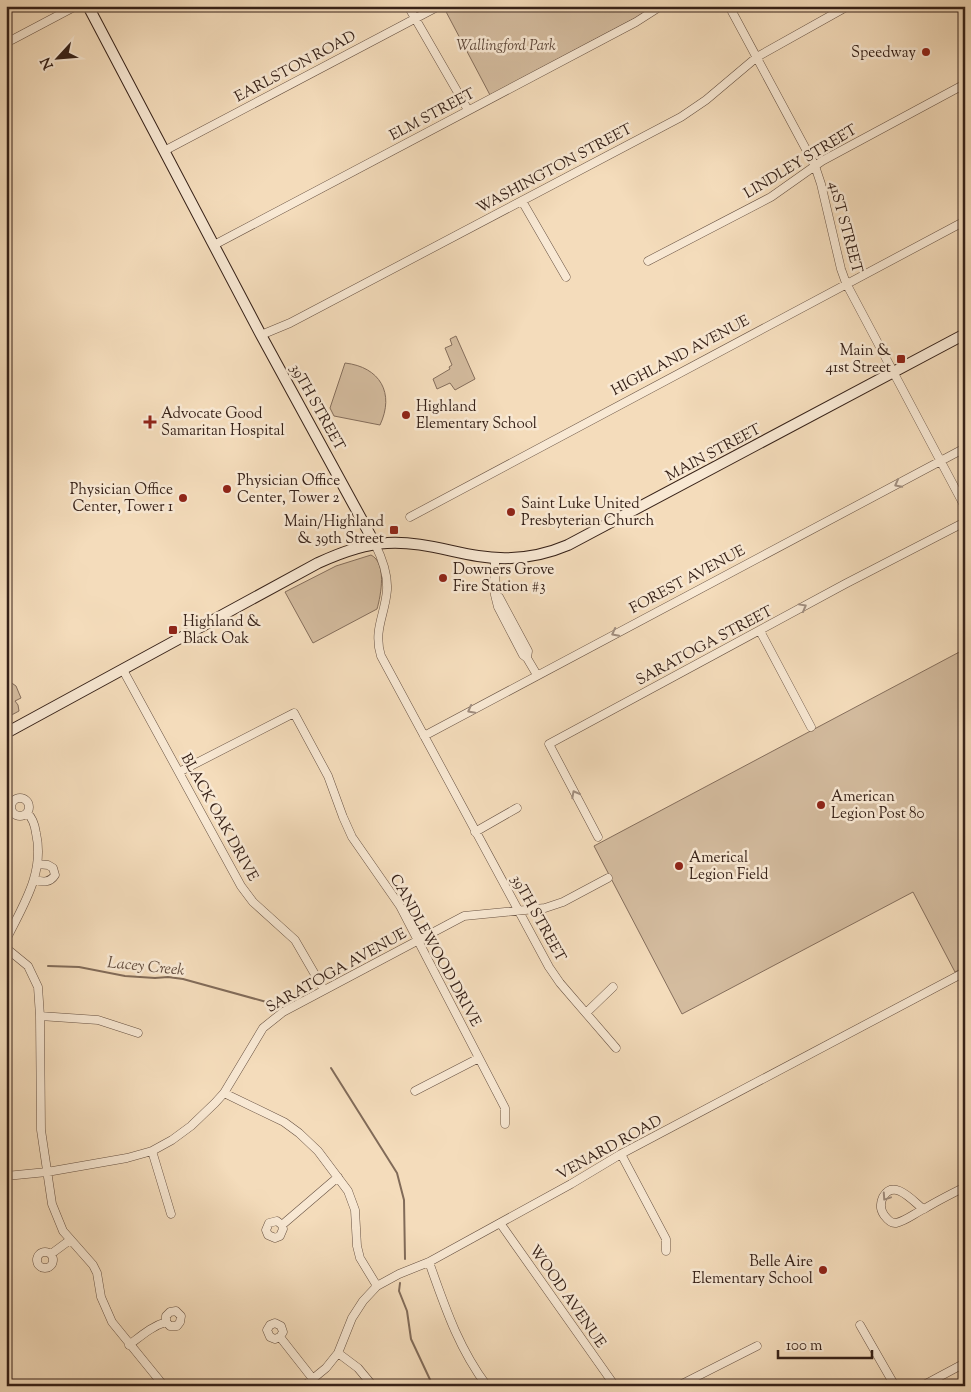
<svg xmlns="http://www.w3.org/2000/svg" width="971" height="1392" viewBox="0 0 971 1392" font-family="'Sorts Mill Goudy',serif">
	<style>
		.green { fill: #d4bc9f; stroke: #856e5c }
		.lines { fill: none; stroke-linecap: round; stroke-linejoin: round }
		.stream { stroke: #816b59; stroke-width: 2 }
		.street-casing { stroke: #665041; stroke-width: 9 }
		.secondary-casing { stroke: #362118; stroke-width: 12 }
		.street { stroke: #f8e8d3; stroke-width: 8 }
		.secondary { stroke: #f8e8d3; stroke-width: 10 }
		.oneway { stroke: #a18e7f }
		.poi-dot { fill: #8f2418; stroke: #f8e8d3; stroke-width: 2 }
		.labels { text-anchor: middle; stroke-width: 5; stroke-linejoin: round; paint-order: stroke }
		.park-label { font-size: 15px; font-style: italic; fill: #5e483a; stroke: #f8e8d3 }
		.poi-label { font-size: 15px; fill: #362118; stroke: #f8e8d3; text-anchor: start }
		.street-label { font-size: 15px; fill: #362118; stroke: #f8e8d3 }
		.water-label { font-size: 16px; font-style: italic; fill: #624c3e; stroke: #f8e8d3 }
	</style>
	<rect width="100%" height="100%" fill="#f4dcbb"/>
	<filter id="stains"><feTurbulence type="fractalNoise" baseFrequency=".004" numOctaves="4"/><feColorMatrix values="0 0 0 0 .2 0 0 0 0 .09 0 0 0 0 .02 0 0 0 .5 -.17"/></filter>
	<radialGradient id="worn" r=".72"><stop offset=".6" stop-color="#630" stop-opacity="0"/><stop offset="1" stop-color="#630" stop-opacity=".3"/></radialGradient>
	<path class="green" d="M443,6h215l-168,89z
		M456,336l19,43 -20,11 -5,-7 -13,6 -4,-10 17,-10 -1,-2 3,-2 -7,-17 7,-3 -2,-6z
		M345,363c35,4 50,30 35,62l-46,-9 -4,-8z
		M371,555c16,8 10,40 6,54l-64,34 -28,-51 51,-26z
		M965,649v318l-10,5 -42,-80 -231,122 -88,-168z
		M6,679l10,7 5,12 -6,3 3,4 1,6 -13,7z"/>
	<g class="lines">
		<path class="stream" d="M48,966l31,1 46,9 30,2 13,-1 15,2 87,24
			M331,1068l66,105 7,27 1,59
			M400,1283l-1,8 8,20 4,28 22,47"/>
		<defs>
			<path id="street" d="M408,6l60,104
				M729,6l86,160 6,18 20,85 5,14 119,224
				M6,43l70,-37
				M164,151l275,-145
				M522,201l44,76
				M214,245l422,-223 25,-16
				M648,261l123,-64 51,-36 143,-77
				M261,335l29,-12 391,-206 25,-17 51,-43 91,-51
				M410,517l555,-296
				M375,544c7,14 13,29 12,46 -2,25 -14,40 -6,66l168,311 11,16 56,65
				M495,557v38l3,12 25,48 4,3 10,17
				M497,596l2,1 29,54 -1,7
				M760,631l51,96
				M123,670l118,216 12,16 42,38 29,50
				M424,736l541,-288
				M179,772l115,-59 34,63 15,41 9,20 48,69 105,202v16
				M11 807a9 9 0 1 1 18 0a9 9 0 1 1-18 0Z
				M475,832l42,-24
				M598,837l-49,-93 296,-160 120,-62
				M35,880c8,2 15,3 20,-5l-2,-7 -5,-3 -10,-1
				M6,940c17,-35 39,-67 30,-107 -1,-7 -3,-15 -9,-20
				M6,948l22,18 10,21 2,29 1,114 11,74 11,27 30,34 4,8 4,24 11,25 52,64
				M586,1013l27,-26
				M40,1016l58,4 40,13
				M415,1091l64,-33
				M224,1093l60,29 15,11 19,18 30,40 7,19 2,36 3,12 17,28
				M152,1151l19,63
				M621,1154l45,85v12
				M6,1176l41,-4 80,-14 25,-7 20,-11 19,-14 24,-23 9,-10 39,-65 20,-16 181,-96 81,-8 18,-6 45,-24
				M923,1209c-10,-8 -29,-31 -40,-12 -3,6 -3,12 1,18 3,4 7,9 12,8 10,-2 19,-10 28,-14 13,-8 27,-15 41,-22
				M500,1223l115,163
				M282,1225l-5,-4 -8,2 -3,7 2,5 7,3 5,-2 3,-7 -1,-4 56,-48
				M37 1260a8 8 0 1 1 16 0a8 8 0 1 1-16 0Z
				M51,1254l19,-14
				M429,1262c16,45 29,85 58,124
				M860,1325l35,61
				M280,1337l-5,2 -5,-2 -3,-7 3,-5 5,-2 6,3 2,6 -3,5 33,42
				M129,1345c12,-9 23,-19 37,-23l4,4h7l3,-4 1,-6 -5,-5 -6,1 -4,4v6
				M338,1353l20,15 15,18
				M304,1386l22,-18 12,-15 14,-35 11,-17 14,-15 22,-12 30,-12 142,-78 50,-30 344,-182
				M678,1386l79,-40
				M922,1386l43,-23"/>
			<path id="secondary" d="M88,6l173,329 114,209
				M6,733l312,-170c22,-10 45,-19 69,-20 31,-2 61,8 91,13 31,5 62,1 90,-11l397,-211"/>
		</defs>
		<use href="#street" class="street-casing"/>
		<use href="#secondary" class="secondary-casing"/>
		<use href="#street" class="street"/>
		<use href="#secondary" class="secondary"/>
	</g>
	<defs><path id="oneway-chevron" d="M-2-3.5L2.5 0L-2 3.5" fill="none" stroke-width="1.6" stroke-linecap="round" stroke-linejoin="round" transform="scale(1.25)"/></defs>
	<g class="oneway">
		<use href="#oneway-chevron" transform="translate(898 484) rotate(152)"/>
		<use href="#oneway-chevron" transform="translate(803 607) rotate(-29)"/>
		<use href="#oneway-chevron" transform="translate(615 633) rotate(152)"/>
		<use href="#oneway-chevron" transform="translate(471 710) rotate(152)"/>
		<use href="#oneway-chevron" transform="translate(575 794) rotate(-118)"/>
		<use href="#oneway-chevron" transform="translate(886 1197) rotate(124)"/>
	</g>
	<g class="poi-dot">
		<circle cx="926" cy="52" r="5"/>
		<rect x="896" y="354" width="10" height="10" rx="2.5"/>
		<circle cx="406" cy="415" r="5"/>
		<path d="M147.5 414.5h5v5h5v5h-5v5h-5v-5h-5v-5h5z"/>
		<circle cx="227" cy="489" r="5"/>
		<circle cx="183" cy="498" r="5"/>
		<circle cx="511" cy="512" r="5"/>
		<rect x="389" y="525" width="10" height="10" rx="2.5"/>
		<circle cx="443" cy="578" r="5"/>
		<rect x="168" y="625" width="10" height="10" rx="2.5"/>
		<circle cx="821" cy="805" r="5"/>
		<circle cx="679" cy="866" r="5"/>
		<circle cx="823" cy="1270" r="5"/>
	</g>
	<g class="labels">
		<g class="park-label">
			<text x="506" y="50">Wallingford Park</text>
		</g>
		<g class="poi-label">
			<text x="916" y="57" text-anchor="end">Speedway</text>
			<text x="891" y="355" text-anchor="end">Main &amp;<tspan x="891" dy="17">41st Street</tspan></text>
			<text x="416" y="411">Highland<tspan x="416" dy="17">Elementary School</tspan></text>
			<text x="161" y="418">Advocate Good<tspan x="161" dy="17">Samaritan Hospital</tspan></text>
			<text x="237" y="485">Physician Office<tspan x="237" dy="17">Center, Tower 2</tspan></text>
			<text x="173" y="494" text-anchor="end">Physician Office<tspan x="173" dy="17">Center, Tower 1</tspan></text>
			<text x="521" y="508">Saint Luke United<tspan x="521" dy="17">Presbyterian Church</tspan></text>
			<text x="384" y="526" text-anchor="end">Main/Highland<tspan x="384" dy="17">&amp; 39th Street</tspan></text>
			<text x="453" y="574">Downers Grove<tspan x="453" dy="17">Fire Station #3</tspan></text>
			<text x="183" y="626">Highland &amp;<tspan x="183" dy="17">Black Oak</tspan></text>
			<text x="831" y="801">American<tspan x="831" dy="17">Legion Post 80</tspan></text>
			<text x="689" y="862">Americal<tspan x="689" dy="17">Legion Field</tspan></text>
			<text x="813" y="1266" text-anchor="end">Belle Aire<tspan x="813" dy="17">Elementary School</tspan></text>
		</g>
		<g class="street-label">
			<text transform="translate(295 66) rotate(-28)" y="5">EARLSTON ROAD</text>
			<text transform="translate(432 114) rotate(-28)" y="5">ELM STREET</text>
			<text transform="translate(800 161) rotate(-31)" y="5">LINDLEY STREET</text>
			<text transform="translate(554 168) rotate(-28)" y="5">WASHINGTON STREET</text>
			<text transform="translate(846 227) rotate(75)" y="5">41ST STREET</text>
			<text transform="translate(680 355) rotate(-28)" y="5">HIGHLAND AVENUE</text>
			<text transform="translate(318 407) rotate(61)" y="5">39TH STREET</text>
			<text transform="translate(713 452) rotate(-28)" y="5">MAIN STREET</text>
			<text transform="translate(687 579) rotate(-28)" y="5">FOREST AVENUE</text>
			<text transform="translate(704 645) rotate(-28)" y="5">SARATOGA STREET</text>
			<text transform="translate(220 817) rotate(61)" y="5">BLACK OAK DRIVE</text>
			<text transform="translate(539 918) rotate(61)" y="5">39TH STREET</text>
			<text transform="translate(436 950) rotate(61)" y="5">CANDLEWOOD DRIVE</text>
			<text transform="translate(336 970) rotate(-29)" y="5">SARATOGA AVENUE</text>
			<text transform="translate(609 1147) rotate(-29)" y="5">VENARD ROAD</text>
			<text transform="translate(568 1296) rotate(55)" y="5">WOOD AVENUE</text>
		</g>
		<g class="water-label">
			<text transform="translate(146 965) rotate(6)" y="6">Lacey Creek</text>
		</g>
	</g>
	<rect width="971" height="1392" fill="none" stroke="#f4dcbb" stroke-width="25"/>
	<rect x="8" y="8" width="956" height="1377" fill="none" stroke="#362118" stroke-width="2.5"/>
	<rect x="12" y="12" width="946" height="1367" fill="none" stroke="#362118"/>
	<g transform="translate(58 58) rotate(244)" stroke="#f8e8d3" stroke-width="4" paint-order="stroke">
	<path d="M0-4L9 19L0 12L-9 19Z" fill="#362118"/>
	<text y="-8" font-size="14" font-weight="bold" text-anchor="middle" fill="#362118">N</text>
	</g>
	<path d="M778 1350v8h94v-8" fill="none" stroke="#362118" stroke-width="2.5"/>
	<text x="786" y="1350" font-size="15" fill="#362118" stroke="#f8e8d3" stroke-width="4" paint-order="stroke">100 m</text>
	<rect width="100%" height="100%" filter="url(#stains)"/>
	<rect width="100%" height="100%" fill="url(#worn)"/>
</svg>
